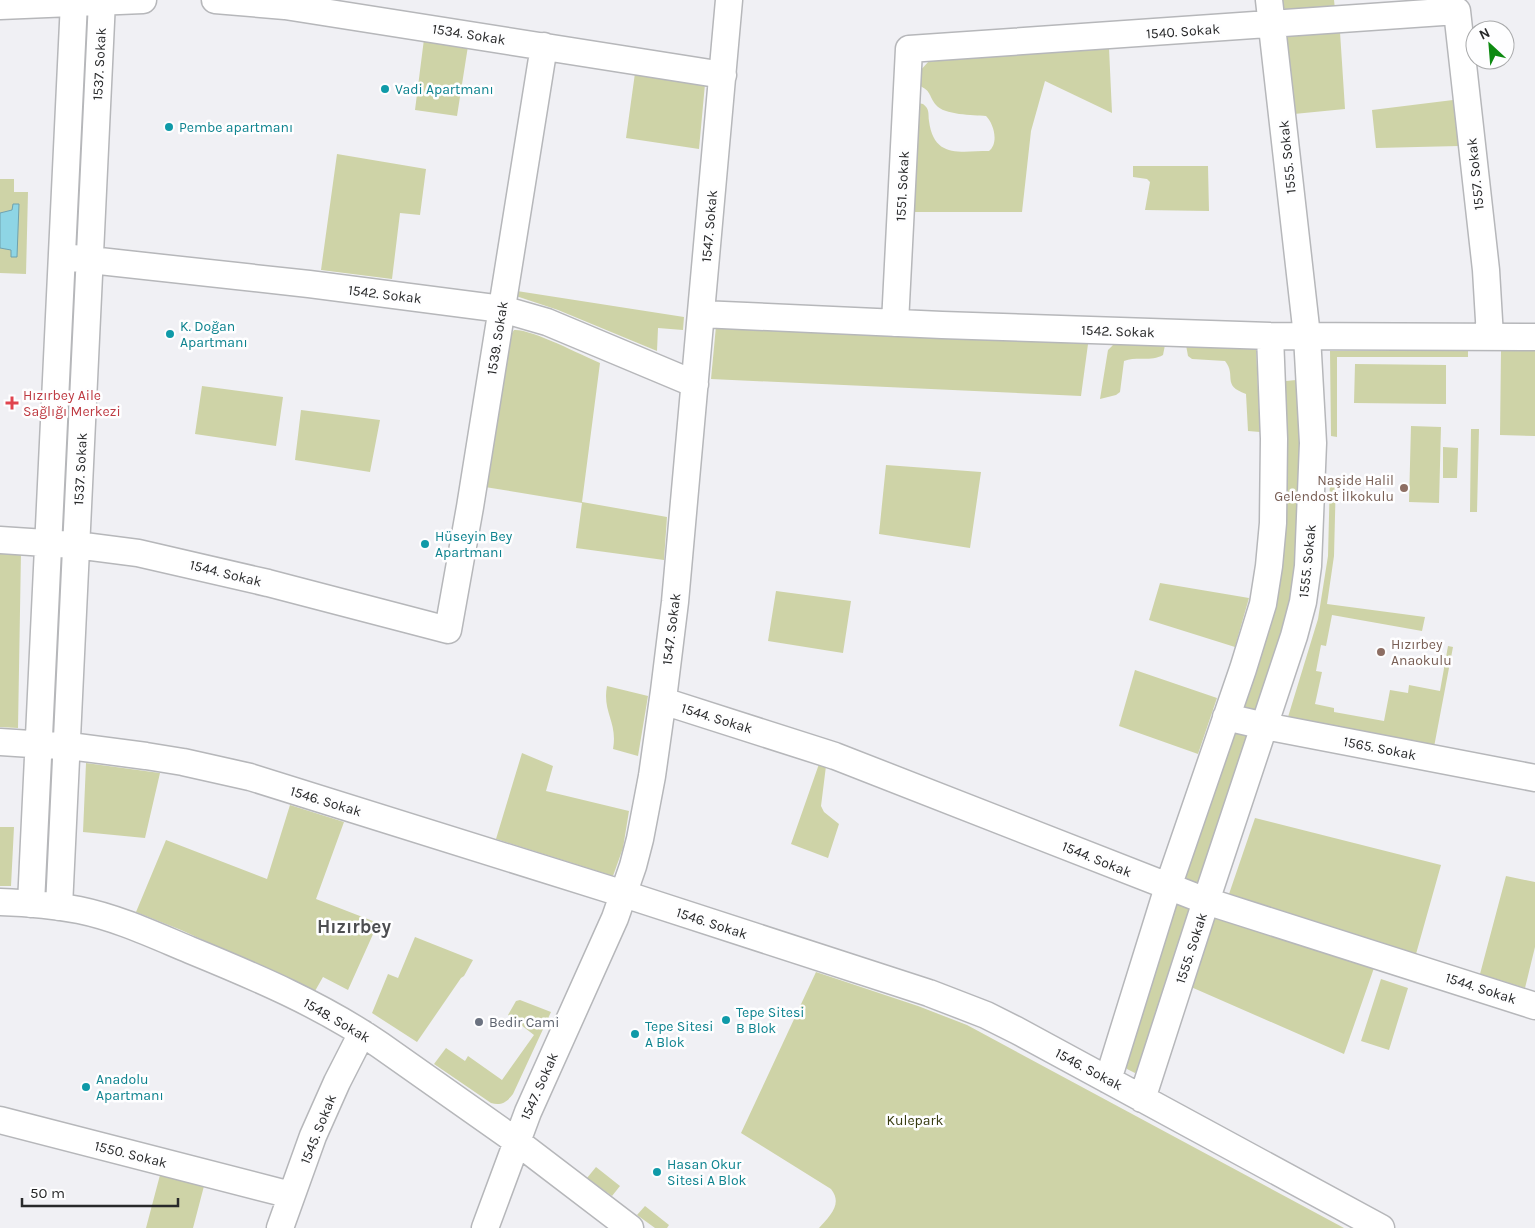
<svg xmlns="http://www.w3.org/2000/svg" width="1535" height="1228" viewBox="0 0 1535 1228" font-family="Karla,sans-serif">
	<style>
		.green { fill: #ced3a7 }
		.water { fill: #8ed5e5; stroke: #6fa1ad }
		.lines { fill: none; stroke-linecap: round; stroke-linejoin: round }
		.minor-casing { stroke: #b6b7ba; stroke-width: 29 }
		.minor { stroke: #fff; stroke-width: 26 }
		.culture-dot { fill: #0f9aa8; stroke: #fefeff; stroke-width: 2 }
		.health-dot { fill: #e0444e; stroke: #fefeff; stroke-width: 2 }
		.education-dot { fill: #8d6e63; stroke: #fefeff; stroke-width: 2 }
		.worship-dot { fill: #6b7280; stroke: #fefeff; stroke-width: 2 }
		.labels { text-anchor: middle; stroke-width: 5; stroke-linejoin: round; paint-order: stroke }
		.street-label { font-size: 14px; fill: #28292a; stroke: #fefeff }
		.culture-label { font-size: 14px; fill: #0d838f; stroke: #fefeff; text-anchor: start }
		.health-label { font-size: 14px; fill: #be3a42; stroke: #fefeff; text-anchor: start }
		.education-label { font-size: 14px; fill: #785e54; stroke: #fefeff; text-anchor: end }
		.worship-label { font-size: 14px; fill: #5b616d; stroke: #fefeff; text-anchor: start }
		.park-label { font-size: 14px; fill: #373b10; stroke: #fefeff }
		.district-label { font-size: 19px; font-weight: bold; fill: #4d4e51; stroke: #fefeff }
	</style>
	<rect width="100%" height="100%" fill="#f0f0f4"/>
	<path class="green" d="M1281,0h53l1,9 -48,3 -3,-4z
		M1340,32l5,77 -51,5 -11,-78z
		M424,39l44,7 -11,70 -42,-6z
		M1109,48l3,65 -67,-32 -14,50 -9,81h-109l5,-109 5,1c7,5 5,10 6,17 5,38 31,30 60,30 10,-8 5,-27 -3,-35 -13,-1 -42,-1 -50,-11 -8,-10 -4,-14 -18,-20l1,-13 10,-11z
		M635,73l70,11 -6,65 -73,-11z
		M1453,100l6,46 -83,2 -4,-38z
		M337,154l89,15 -6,46 -20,-2 -8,66 -71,-9z
		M1133,166h75l1,45 -64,-1 5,-28 -3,-3 -14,-2z
		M0,179h14v13h14l-2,82 -26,-1v-25l11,2 1,-40 -12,3z
		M517,291l167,26 -1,13 -25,-2 -1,23 -99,-41 -42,-14z
		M716,326l372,18 -7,52 -370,-17z
		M514,330c18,-1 67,25 86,33l-18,139 85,15 -3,43 -88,-12 6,-45 -97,-16 25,-151z
		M1119,343l46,2 -2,10c-12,7 -26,1 -39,6l-4,31 -4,3 -16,4 8,-49 5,-5z
		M1186,345l70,2 4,85 -12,-1 -2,-37c-25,-9 -9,-18 -21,-33l-33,-2 -4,-3z
		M1330,351h138v6h-131v80l-6,-1z
		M1501,351h34v85l-35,-1z
		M1355,364l91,1v39l-92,-1z
		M1296,380l3,4 2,66 -5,116 -7,41 -8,30 -24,71 -3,3 -10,-3 -2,-4 41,-320 3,-3z
		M202,386l81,11 -7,49 -81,-12z
		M301,410l79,10 -10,52 -75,-12z
		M1411,426l30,1 -2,76 -30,-1z
		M1471,429h8l-2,83h-7z
		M1443,447l15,1 -1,30h-14z
		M886,465l95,7 -11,76 -91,-14z
		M1330,477h6l-2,79 -7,48 98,13 -3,14 -90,-16 -6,31 -5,-1 -5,26 6,1 -7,32 19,4v4l50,9 6,-31 18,3 1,-8 31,6 8,-45 5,1 -19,100 -146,-30 30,-98 10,-63z
		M0,550l21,2 -3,176 -18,-1z
		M1160,583l89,15 -14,49 -86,-27z
		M776,591l75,10 -8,52 -75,-12z
		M1135,670l82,28 -19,56 -79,-28z
		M607,686l41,10 -10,60 -25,-7c5,-27 -11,-37 -6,-63z
		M1236,732l10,2 2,6 -49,141 -4,4 -9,-3 -2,-5 48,-142z
		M522,753l31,13 -7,25 83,20 -6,37 -10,28 -117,-37z
		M86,763l74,10 -15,65 -62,-6z
		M819,764l7,2 -5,40 3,6 15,12 -11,34 -37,-14z
		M290,805l54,17 -28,77 62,24 -30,67 -25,-13 -8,14 -134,-61 -45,-18 30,-72 101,39z
		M1255,818l186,47 -25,89 -187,-60z
		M0,827h14l-3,59h-11z
		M1506,876l29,6v65l-10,41 -45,-14z
		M1180,902l9,3 2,4 -51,160 -5,4 -8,-4 -1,-5 49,-158z
		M1213,917l161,51 -30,86 -153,-67z
		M415,937l58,23 -9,16 -3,2 -44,64 -45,-29 16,-39 10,4z
		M816,972l102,34 49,19 377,203h-525c11,-12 24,-24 12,-39l-90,-56z
		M1381,979l27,9 -19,62 -28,-9z
		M520,1000l31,12 -38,82c-6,8 -12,12 -22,9l-57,-39 12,-16 19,13 3,-5 34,24 32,-45 -26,-20 8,-14z
		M596,1167l24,19 -8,10 -25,-18z
		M160,1175l44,11 -11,42h-47z
		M645,1206l24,19 -2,3h-12l-18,-13z"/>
	<path class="water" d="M13,204h6l-2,53h-6v-7l-11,-2v-35l12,-3z"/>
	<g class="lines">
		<defs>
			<path id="minor" d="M215,0l70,6 438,69
				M0,6l143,-6
				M72,258l237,26 193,25 45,13 148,62
				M701,314l241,11 328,11 265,1
				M895,323l14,-274 548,-38 29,259 4,67
				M0,540l76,5 62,8 130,30 180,47 22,-123 74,-461
				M663,701l172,55 371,145 329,105
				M1226,717l39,9 270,52
				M0,742l77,5 69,9 37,6 67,15 374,117 305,99 57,22 30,15 365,198
				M0,902c27,1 53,3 79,8 39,8 75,25 111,40 66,27 132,55 190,95l136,96 114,87
				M31,904l43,-902
				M59,907l43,-906
				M1108,1080l60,-193 75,-218 20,-65 6,-38 4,-43 1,-84 -4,-103
				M1142,1099l64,-198 88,-265 9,-34 5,-36 5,-123 -6,-107 -38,-336
				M0,1120l291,75
				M280,1228l33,-92 24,-54 25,-49
				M485,1228l43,-116 87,-194 18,-52 7,-27 12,-63 12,-85 11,-89 54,-602"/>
		</defs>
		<use href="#minor" class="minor-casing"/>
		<use href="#minor" class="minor"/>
	</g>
	<g class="culture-dot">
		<circle cx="385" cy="89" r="5"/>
		<circle cx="169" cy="127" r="5"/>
		<circle cx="170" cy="334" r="5"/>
		<circle cx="425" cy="544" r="5"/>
		<circle cx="726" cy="1020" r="5"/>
		<circle cx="635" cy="1034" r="5"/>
		<circle cx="86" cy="1087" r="5"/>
		<circle cx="657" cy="1172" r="5"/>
	</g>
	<path class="health-dot" d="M9.5 395.5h5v5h5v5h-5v5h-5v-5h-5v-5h5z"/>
	<g class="education-dot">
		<circle cx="1404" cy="488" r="5"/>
		<circle cx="1381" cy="652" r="5"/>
	</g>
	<circle class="worship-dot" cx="479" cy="1022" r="5"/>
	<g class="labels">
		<g class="street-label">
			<text transform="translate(1183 31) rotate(-4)" y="5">1540. Sokak</text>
			<text transform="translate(469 34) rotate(9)" y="5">1534. Sokak</text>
			<text transform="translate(99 64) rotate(-87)" y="5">1537. Sokak</text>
			<text transform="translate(1287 157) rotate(-96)" y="5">1555. Sokak</text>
			<text transform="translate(1475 174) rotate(-96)" y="5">1557. Sokak</text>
			<text transform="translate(902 186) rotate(-87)" y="5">1551. Sokak</text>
			<text transform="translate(709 226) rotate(-85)" y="5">1547. Sokak</text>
			<text transform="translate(385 294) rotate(7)" y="5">1542. Sokak</text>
			<text transform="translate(1118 331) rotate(2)" y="5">1542. Sokak</text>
			<text transform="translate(497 338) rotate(-81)" y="5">1539. Sokak</text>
			<text transform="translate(80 469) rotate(-87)" y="5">1537. Sokak</text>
			<text transform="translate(1307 561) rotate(-84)" y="5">1555. Sokak</text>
			<text transform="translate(226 573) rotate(14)" y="5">1544. Sokak</text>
			<text transform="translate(671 629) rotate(-83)" y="5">1547. Sokak</text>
			<text transform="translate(717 718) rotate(17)" y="5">1544. Sokak</text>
			<text transform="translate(1380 748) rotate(11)" y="5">1565. Sokak</text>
			<text transform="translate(326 801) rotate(17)" y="5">1546. Sokak</text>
			<text transform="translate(1097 859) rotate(22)" y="5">1544. Sokak</text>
			<text transform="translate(712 923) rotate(18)" y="5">1546. Sokak</text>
			<text transform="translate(1191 948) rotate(-72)" y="5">1555. Sokak</text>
			<text transform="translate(1481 988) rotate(18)" y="5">1544. Sokak</text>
			<text transform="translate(337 1020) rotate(30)" y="5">1548. Sokak</text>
			<text transform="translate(1089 1069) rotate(28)" y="5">1546. Sokak</text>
			<text transform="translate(539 1086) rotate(-66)" y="5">1547. Sokak</text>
			<text transform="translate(318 1129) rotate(-68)" y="5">1545. Sokak</text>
			<text transform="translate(131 1154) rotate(14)" y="5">1550. Sokak</text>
		</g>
		<g class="culture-label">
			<text x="395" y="94">Vadi Apartmanı</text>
			<text x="179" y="132">Pembe apartmanı</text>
			<text x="180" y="331">K. Doğan<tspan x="180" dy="16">Apartmanı</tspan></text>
			<text x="435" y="541">Hüseyin Bey<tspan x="435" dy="16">Apartmanı</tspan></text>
			<text x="736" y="1017">Tepe Sitesi<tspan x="736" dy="16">B Blok</tspan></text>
			<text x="645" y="1031">Tepe Sitesi<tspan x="645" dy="16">A Blok</tspan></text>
			<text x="96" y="1084">Anadolu<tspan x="96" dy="16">Apartmanı</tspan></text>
			<text x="667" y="1169">Hasan Okur<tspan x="667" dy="16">Sitesi A Blok</tspan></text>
		</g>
		<g class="health-label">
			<text x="23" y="400">Hızırbey Aile<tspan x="23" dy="16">Sağlığı Merkezi</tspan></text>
		</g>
		<g class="education-label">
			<text x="1394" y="485">Naşide Halil<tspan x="1394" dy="16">Gelendost İlkokulu</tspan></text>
			<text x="1391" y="649" text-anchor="start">Hızırbey<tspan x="1391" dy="16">Anaokulu</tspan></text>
		</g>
		<g class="worship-label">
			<text x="489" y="1027">Bedir Cami</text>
		</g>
		<g class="park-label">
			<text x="915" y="1125">Kulepark</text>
		</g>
		<g class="district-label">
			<text x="354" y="933">Hızırbey</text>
		</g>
	</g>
	<g transform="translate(1490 45) rotate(334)"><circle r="24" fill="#fefeff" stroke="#a8a9aa"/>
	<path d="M0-4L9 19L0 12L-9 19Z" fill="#0d8a11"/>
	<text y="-8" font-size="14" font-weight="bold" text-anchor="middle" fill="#28292a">N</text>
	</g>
	<path d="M22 1198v8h156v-8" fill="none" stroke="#28292a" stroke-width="2.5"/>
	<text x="30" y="1198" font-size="15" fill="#28292a" stroke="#fefeff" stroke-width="4" paint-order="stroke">50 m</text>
</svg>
